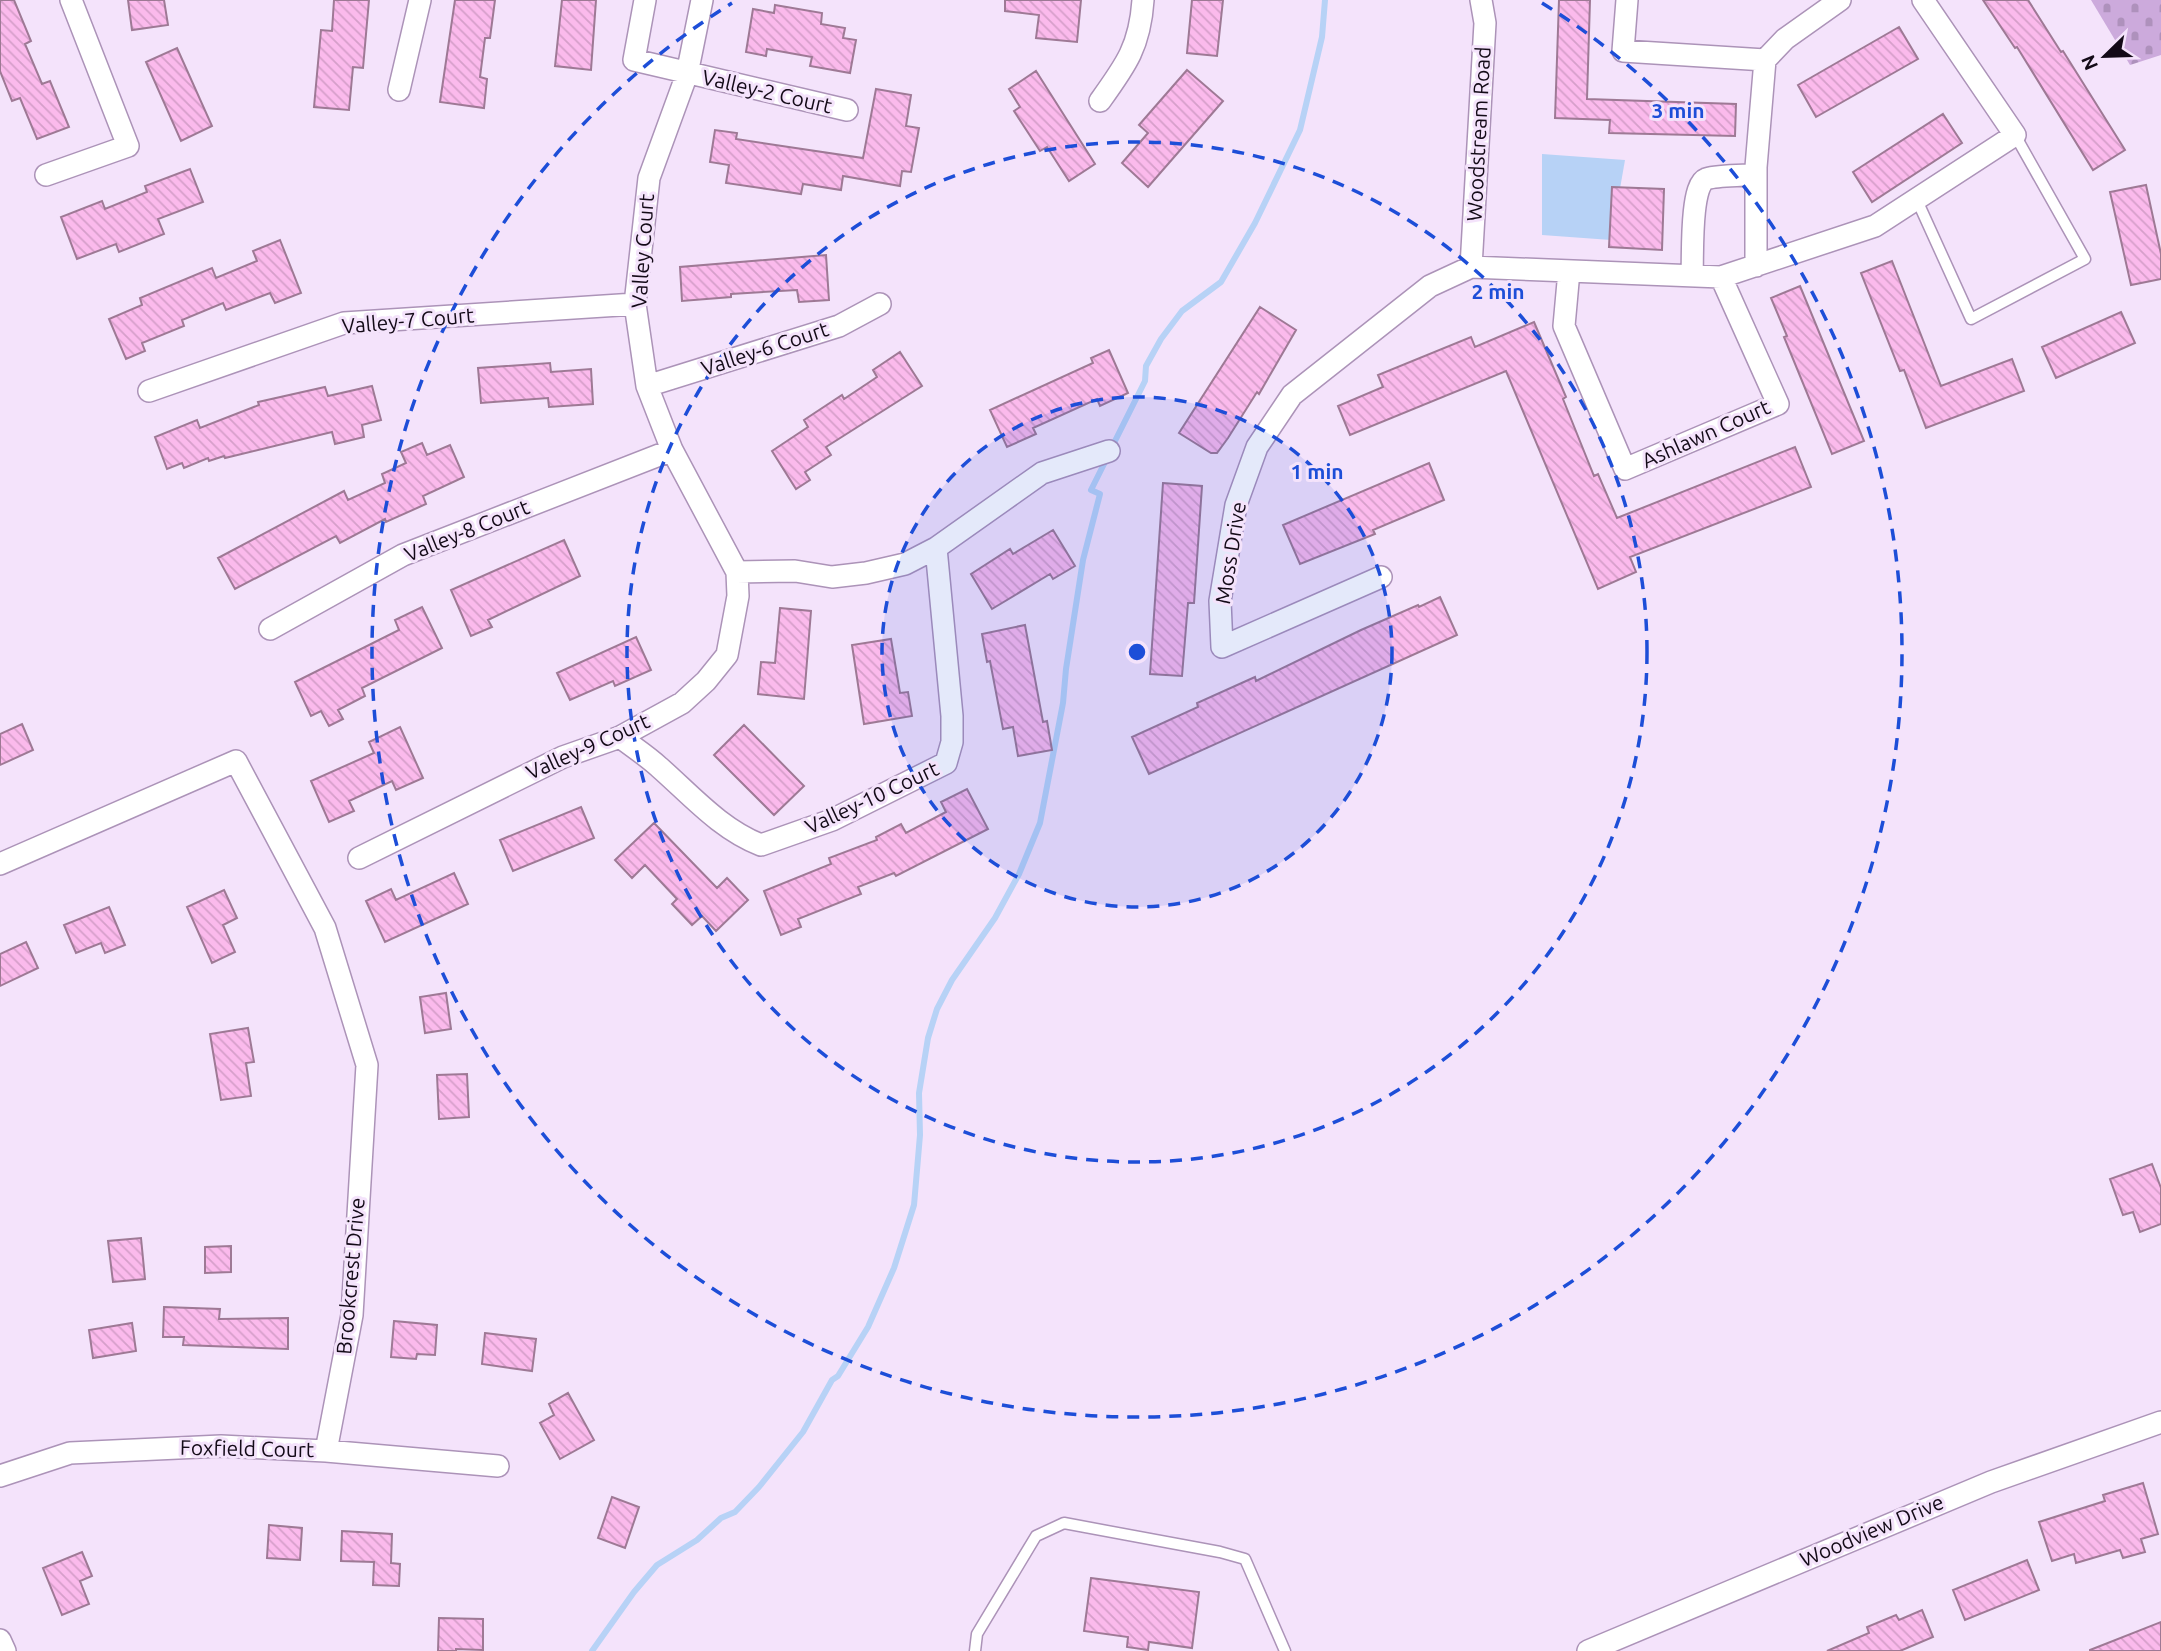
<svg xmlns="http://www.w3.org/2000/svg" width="2161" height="1651" viewBox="0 0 2161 1651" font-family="Ubuntu,sans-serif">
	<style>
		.cemetery { fill: url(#cemetery-stones) }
		.water { fill: #b7d2f6 }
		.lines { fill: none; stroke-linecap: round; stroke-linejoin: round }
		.stream { stroke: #b7d2f6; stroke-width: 6 }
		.building { fill: url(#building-back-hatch); stroke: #9e7995; stroke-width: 2 }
		.service-casing { stroke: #ac93b8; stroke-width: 13 }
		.minor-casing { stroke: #ac93b8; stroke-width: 24 }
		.service { stroke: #fff; stroke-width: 10 }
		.minor { stroke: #fff; stroke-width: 21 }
		.ring { fill: none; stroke: #1d4ed8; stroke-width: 3.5; stroke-dasharray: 12 9 }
		.labels { text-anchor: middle; stroke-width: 6; stroke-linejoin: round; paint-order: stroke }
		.street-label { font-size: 21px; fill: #130a17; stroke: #f4e3fb }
		.centre { fill: #1d4ed8; stroke: #f4e3fb; stroke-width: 3.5 }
		.ring-label { font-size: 21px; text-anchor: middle; font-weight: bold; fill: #1d4ed8; stroke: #f4e3fb; stroke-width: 6; stroke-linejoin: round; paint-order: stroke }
	</style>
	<defs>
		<pattern id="cemetery-stones" width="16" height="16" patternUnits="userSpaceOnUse" patternTransform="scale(1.75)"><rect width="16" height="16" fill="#ccaadc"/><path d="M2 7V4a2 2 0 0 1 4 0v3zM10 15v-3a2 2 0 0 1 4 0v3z" fill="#ae91bc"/></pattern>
		<pattern id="building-back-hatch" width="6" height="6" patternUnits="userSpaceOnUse" patternTransform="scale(1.75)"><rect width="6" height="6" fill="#fbbaec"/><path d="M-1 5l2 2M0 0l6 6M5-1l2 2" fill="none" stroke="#d69fca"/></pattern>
	</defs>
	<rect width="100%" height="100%" fill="#f4e3fb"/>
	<path class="cemetery" d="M2091,0h70v55l-31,10z"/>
	<path class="water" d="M1542,154l83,6 -14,80 -69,-5z"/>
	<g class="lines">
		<path class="stream" d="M1111,449l34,-68 1,-15 15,-27 21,-28 39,-29 34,-59 45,-93 22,-93 3,-37
			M592,1651l42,-59 23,-27 40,-25 24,-22 14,-6 24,-25 44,-55 29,-52 6,-4 30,-49 26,-59 20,-63 6,-70 -1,-42 9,-55 9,-29 15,-29 43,-62 24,-44 21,-51 23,-120 3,-34 17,-109 17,-66 -9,-4 16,-32"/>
	</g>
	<path class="building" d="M0,0h14l17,41 -6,3 17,40 8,-3 19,46 -32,12 -17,-41 -8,3 -12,-30z
		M128,0h36l4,25 -36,5z
		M334,0h35l-6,68 -10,-1 -4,43 -35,-3 7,-77 11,1z
		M455,0h40l-5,38h-5l-5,39 7,2 -3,29 -44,-6z
		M562,0h34l-5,70 -36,-4z
		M1005,0h76l-4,42 -41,-4 3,-23 -34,-4z
		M1192,0h31l-6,56 -30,-3z
		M1559,0h31l-3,99 149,5 -1,32 -126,-3 1,-13 -55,-2z
		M1983,0h45l33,52 2,-1 62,99 -32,20 -76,-123 -2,1z
		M775,5l47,8 -1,11 24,4 -2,10 13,2 -6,33 -40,-7 2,-9 -45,-8 -1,7 -20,-4 7,-43 21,4z
		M1899,27l19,32 -102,58 -18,-32z
		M177,48l35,78 -31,15 -35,-79z
		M1187,70l36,31 -75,86 -26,-24 26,-30 -9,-8z
		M1036,71l59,93 -26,17 -22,-34 -7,4 -26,-40 6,-4 -11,-18z
		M876,89l35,6 -5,31 13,2 -8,44 -9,-1 -2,15 -57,-10 -2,14 -38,-6 -2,10 -75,-11 3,-18 -19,-3 5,-32 22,3 -1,6 127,19z
		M1943,114l19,29 -90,59 -19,-30z
		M190,169l13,33 -45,17 6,15 -45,18 -3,-8 -39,15 -16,-42 41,-16 3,8 42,-17 -2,-6z
		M2146,185l15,69v25l-30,6 -21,-93z
		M1612,187l52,2 -2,61 -53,-3z
		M280,240l21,53 -26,10 -5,-10 -44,17 -3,-7 -41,17 2,6 -42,17 3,8 -19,8 -17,-40 33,-14 -2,-7 72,-30 4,10 41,-17 -4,-10z
		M826,255l3,45 -30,2 -2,-12 -66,4v3l-49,4 -2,-34z
		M1892,261l49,125 71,-27 12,32 -98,37 -22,-58 -4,1 -39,-98z
		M1800,286l64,155 -32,13 -48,-117 3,-1 -16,-38z
		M1260,307l36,23 -37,64 -2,-2 -29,46 -11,15h-6l-32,-20z
		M2121,312l14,31 -79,35 -14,-31z
		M1534,322l32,75 -3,2 31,77 4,-2 19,44 178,-71 16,40 -181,70 6,15 -38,17 -92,-218 -156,64 -12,-29 45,-19 -5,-12 93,-38 4,10z
		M1109,350l19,43 -28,13 -3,-7 -64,29 3,6 -29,13 -17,-37 103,-47 -2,-5z
		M900,352l22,34 -96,61 5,8 -26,17 5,8 -14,9 -24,-38 36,-24 -4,-7 38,-25 2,4 33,-22 -4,-7z
		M550,363l1,9 40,-3 2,35 -44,3 -1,-9 -67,5 -3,-35z
		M372,386l9,34 -19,5 2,12 -29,7 -3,-12 -107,26 -1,-2 -15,5 -1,-3 -24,10 -2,-5 -15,6 -12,-32 42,-17 3,8 59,-23 -1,-3 67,-15 3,9z
		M422,443l5,12 23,-10 14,32 -41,19 3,8 -40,18 -1,-3 -45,24 -4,-7 -101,53 -17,-31 126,-67 4,9 37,-17 -3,-9 24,-11 -5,-11z
		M1429,463l15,37 -71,30 2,4 -75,30 -17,-39z
		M1163,483l39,3 -8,117h-6l-6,73 -32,-2z
		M1053,530l22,36 -22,13 -3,-5 -58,35 -21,-35 39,-25 3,5z
		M564,540l16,36 -92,44 4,7 -21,9 -20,-46z
		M1440,597l17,38 -308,139 -17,-37 66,-30 -1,-4 58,-26 1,4 105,-51 57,-25 1,2z
		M422,607l20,41 -80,40 3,8 -27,14 5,9 -14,7 -8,-15 -10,5 -16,-34 104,-52 -4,-10z
		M780,608l31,3 -7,88 -46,-5 3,-32 14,1z
		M1025,625l18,97 4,-1 5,29 -34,6 -5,-29 -10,2 -13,-68 -3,1 -5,-28z
		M636,637l15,33 -36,16 -2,-5 -43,19 -13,-27z
		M891,639l9,54 8,-1 4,24 -48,8 -12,-79z
		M22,724l11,26 -33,15v-31z
		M744,725l60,61 -30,29 -60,-60z
		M400,727l23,51 -27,12 -4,-9 -43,20 5,10 -25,11 -18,-41 63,-28 -5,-11z
		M967,789l21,40 -92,47 -2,-3 -36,14 3,7 -63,25 3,8 -20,8 -17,-44 67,-27 -2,-6 48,-18 -1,-3 25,-13 5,9 40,-21 -5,-10z
		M581,807l13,31 -81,33 -13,-31z
		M654,823l63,65 10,-10 21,22 -32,31 -14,-15 -10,9 -20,-21 5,-5 -32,-34 -13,13 -17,-18z
		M454,873l14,31 -83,38 -19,-41 25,-12 5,11z
		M224,890l13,28 -14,7 12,27 -23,11 -25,-56z
		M109,907l16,38 -20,8 -4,-10 -25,10 -12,-28z
		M26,942l12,26 -38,18v-32z
		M446,993l5,36 -26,4 -5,-36z
		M248,1028l6,34 -8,1 5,33 -30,4 -11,-66z
		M467,1074l2,43 -30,2 -2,-44z
		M2152,1164l9,24v36l-21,8 -7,-20 -10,3 -13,-36z
		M141,1238l4,41 -32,3 -5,-41z
		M231,1246v26l-26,1v-26z
		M164,1307l56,2 -1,10 69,-1v31l-105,-4 1,-8h-21z
		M394,1321l43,4 -2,30 -18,-1 -1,5 -25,-2z
		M132,1323l4,28 -43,7 -4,-28z
		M485,1333l51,6 -4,32 -50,-7z
		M568,1393l26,47 -34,19 -20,-36 14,-8 -5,-11z
		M2143,1483l15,51 -17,5 4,13 -22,6 -3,-8 -44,13 -2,-9 -22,7 -13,-39 66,-21 -2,-6z
		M612,1497l27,10 -14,41 -27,-10z
		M269,1525l33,3 -2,32 -33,-2z
		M342,1531l50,3 -1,29 9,1 -1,22 -26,-1 1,-23 -33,-1z
		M82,1552l10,24 -12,5 9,23 -27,11 -19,-47z
		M2027,1560l12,30 -74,30 -12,-30z
		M1091,1578l108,14 -7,56 -43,-6 -1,8 -21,-3 1,-10 -44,-6z
		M1922,1610l11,27 -33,14h-73l42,-18 -2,-6 29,-12 3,5z
		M439,1618l44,1v31l-27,-1v2h-18z
		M2161,1622v29h-71v-1z"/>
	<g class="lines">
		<defs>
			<path id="service" d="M1916,198l55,121 114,-60 -70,-124
				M975,1651l2,-17 59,-98 28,-13 156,29 25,7 40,92"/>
			<path id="minor" d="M645,0l-11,60 213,50
				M1627,0l-4,51 142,9 20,-21 55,-39
				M399,90l21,-90
				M1100,101c26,-36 40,-55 43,-101
				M46,175l82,-29 -57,-146
				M1756,266v-99l9,-107
				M1471,267l14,-244 -4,-23
				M1569,271l-5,55 61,143 153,-65 -57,-127
				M1692,276c1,-17 -2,-91 14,-97 9,-4 38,-3 50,-5
				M647,386l192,-60 41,-22
				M149,391l195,-68 291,-19
				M737,572l58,-1 37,6 34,-4 39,-9 31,-16 106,-75 67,-22
				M1381,577l-159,70 -2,-46 16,-96 21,-58 35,-52 138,-109 41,-19 250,10 154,-51 140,-91 -92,-135
				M270,629l133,-74 269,-105
				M620,737c13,10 27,19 39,30 32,28 61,62 102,78l71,-25 114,-57 6,-21v-26l-16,-168
				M359,858l204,-101 57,-20 62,-34 24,-22 21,-26 11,-59 -1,-24 -65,-122 -25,-64 -12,-82 14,-126 38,-104 15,-74
				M0,864l236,-103 89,167 42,137 -15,250 -26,136
				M0,1476l70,-23 151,-7 105,5 172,15
				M0,1640l5,11
				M1588,1651l403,-169 170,-60"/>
		</defs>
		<use href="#service" class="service-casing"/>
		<use href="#minor" class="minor-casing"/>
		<use href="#service" class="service"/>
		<use href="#minor" class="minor"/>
	</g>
	<circle cx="1137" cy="652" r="255" fill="#1d4ed8" fill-opacity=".12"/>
	<g class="ring">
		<circle cx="1137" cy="652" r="255"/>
		<circle cx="1137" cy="652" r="510"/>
		<path d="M1542 3A765 765 0 1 1 732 3"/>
	</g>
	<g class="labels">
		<g class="street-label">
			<text transform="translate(767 92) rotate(13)" y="7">Valley-2 Court</text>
			<text transform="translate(1479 134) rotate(-87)" y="7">Woodstream Road</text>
			<text transform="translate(643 251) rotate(-86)" y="7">Valley Court</text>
			<text transform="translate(408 321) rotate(-5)" y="7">Valley-7 Court</text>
			<text transform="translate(765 349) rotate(-18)" y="7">Valley-6 Court</text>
			<text transform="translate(1706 434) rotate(-24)" y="7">Ashlawn Court</text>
			<text transform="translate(467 531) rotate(-22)" y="7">Valley-8 Court</text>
			<text transform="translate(1231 553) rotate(-81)" y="7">Moss Drive</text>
			<text transform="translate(588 747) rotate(-24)" y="7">Valley-9 Court</text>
			<text transform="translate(872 798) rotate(-25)" y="7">Valley-10 Court</text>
			<text transform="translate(351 1276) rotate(-85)" y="7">Brookcrest Drive</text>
			<text transform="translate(247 1449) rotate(1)" y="7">Foxfield Court</text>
			<text transform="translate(1872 1531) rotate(-23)" y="7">Woodview Drive</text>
		</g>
	</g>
	<circle cx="1137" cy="652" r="10" class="centre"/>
	<g class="ring-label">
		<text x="1678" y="118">3 min</text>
		<text x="1498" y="299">2 min</text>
		<text x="1317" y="479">1 min</text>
	</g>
	<g transform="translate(2105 56) rotate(247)" stroke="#f4e3fb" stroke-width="5" paint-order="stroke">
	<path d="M0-5L12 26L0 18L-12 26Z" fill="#130a17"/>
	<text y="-10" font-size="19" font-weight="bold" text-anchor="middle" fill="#130a17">N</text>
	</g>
</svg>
